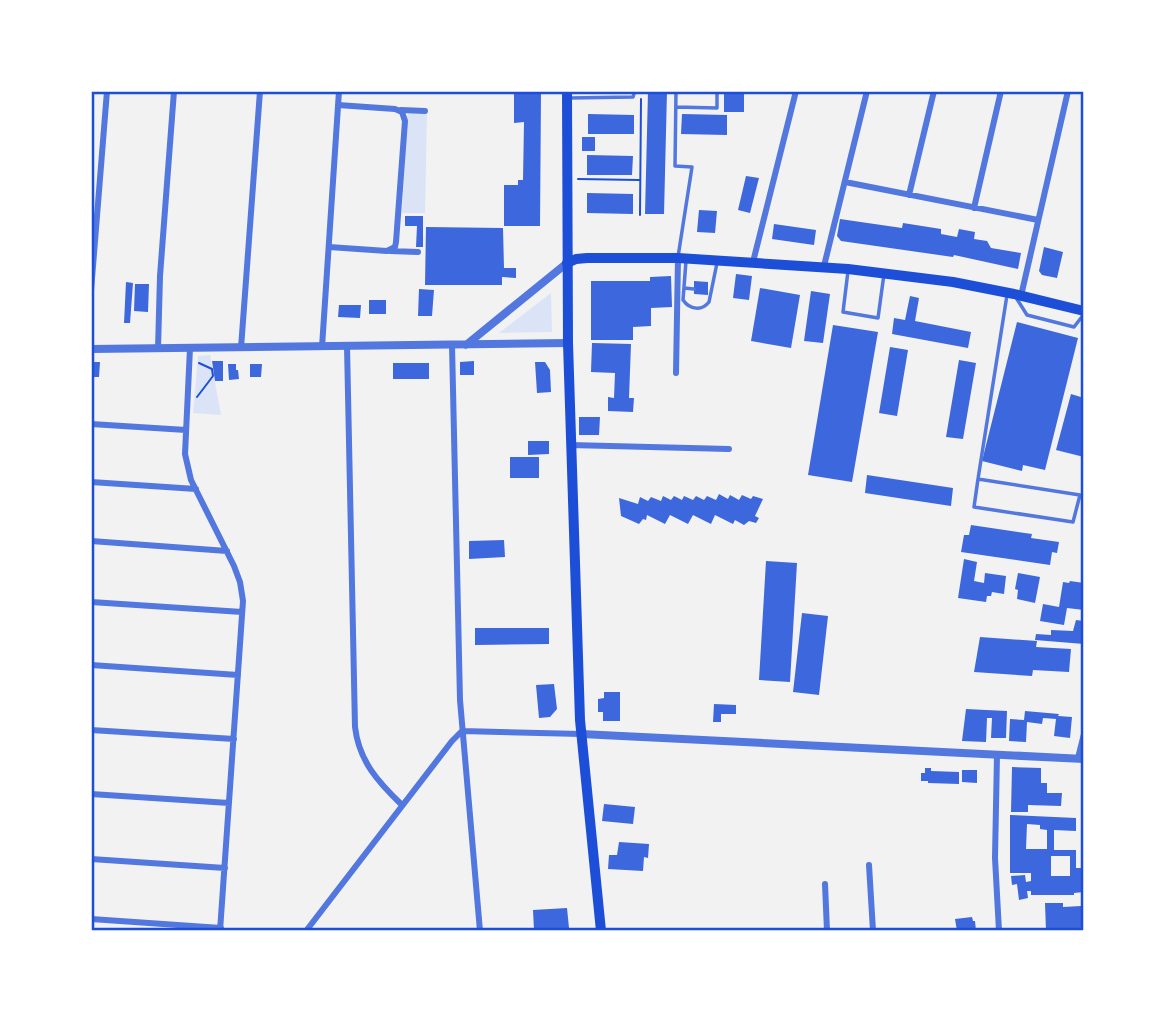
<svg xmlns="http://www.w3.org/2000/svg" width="1175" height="1022" viewBox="0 0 1175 1022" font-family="'Archivo Narrow',sans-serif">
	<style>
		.green { fill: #dbe4f7 }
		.building { fill: #3d67dc; fill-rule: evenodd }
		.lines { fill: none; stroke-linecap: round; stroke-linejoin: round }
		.path { stroke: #1d4ed8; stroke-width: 2 }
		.service { stroke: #5277de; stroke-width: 3.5 }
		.minor { stroke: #5277de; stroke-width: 6 }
		.tertiary { stroke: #5277de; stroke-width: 8 }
		.secondary { stroke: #1d4ed8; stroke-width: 10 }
		.primary { stroke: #1d4ed8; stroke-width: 10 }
		.neatline { fill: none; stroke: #1d4ed8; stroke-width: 2.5 }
	</style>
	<rect width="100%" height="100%" fill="#f2f2f2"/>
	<path class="green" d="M409,113l18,1 -2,99h-23l5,-97z
		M551,293l1,39 -53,1z
		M210,355l11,60 -28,-2 5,-57z"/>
	<path class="building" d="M514,91h27l-1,135h-36v-41h14v-5h5l1,-58 -10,1z
		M648,91h19l-3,123h-19z
		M724,91h20v21h-20z
		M588,114l46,1v19h-46z
		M682,114l45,1v20l-46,-1z
		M582,137h13v14h-13z
		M587,155l46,1 -1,19h-45z
		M746,176l13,2 -9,35 -12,-3z
		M587,193l46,1v20l-46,-1z
		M699,210l18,1 -2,22 -18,-1z
		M405,216h18v31h-7l1,-21h-12z
		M840,219l62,9 1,-5 38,6v5l16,3 2,-8 16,3 -1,7 13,2 4,7 30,5 -3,16 -64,-14 -1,2 -112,-16 -4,-5z
		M774,224l42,6 -2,15 -42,-6z
		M426,227l77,1 1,40h12v10l-14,-1v8h-77z
		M1044,247l19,5 -6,26 -15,-3 -3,-4z
		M736,274l16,2 -3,24 -16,-2z
		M671,276l1,31 -21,1v18l-18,1v13h-42v-59h59v-4z
		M694,281l14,1v13l-14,-1z
		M126,282l7,1 -3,40h-6z
		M135,284h14l-1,28 -14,-1z
		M760,288l40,7 -9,53 -40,-7z
		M419,289l15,1 -2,26h-14z
		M811,291l19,3 -7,49 -19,-2z
		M910,296l9,2 -4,23 56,11 -3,16 -76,-14 2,-16 11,2z
		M369,300h17v14h-17z
		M339,305h22l-1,13 -22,-1z
		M1017,322l61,16 -33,132 -22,-5 -1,6 -40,-10z
		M833,325l45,7 -26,150 -44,-7z
		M592,343l39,1 -2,54h5l-1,14 -25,-1v-14l6,1 1,-25 -24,-1z
		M890,347l18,3 -11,66 -18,-3z
		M959,360l17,3 -13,76 -17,-2z
		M212,361h11v20h-8z
		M474,361v14h-14v-13z
		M91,362h9l-1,15h-8z
		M535,362h10l5,8 1,22 -14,1z
		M393,363h36v16h-36z
		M228,364h8v6h2l1,9 -10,1z
		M250,364h12l-1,13h-11z
		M1071,394l13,4v59l-28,-7z
		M579,417h21l-1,18h-20z
		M528,441h21v13l-21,1z
		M510,457h29v21h-29z
		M867,475l86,13 -2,18 -86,-13z
		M719,494l9,5 2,-4 9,5 3,-5 9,4 2,-3 10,3 -8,17 4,2 -3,5 -7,-2 -5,4 -9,-5 -2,4 -18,-9 -4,9 -18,-9 -5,9 -18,-9 -5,9 -18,-9 -1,5 -3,-1 -4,5 -18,-8 -2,-18 19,6 2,-7 8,4 3,-4 10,4 2,-5 8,4 3,-4 8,4 2,-4 9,4 3,-4 8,4 3,-4 9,4z
		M971,525l61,9 -1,4 28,4 -2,11 -5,-1 -2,13 -89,-13 3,-17h5z
		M504,540l1,17 -36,2v-18z
		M964,559l13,3 -3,19 10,2 1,-10 21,3 -2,18 -12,-2 -1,4h-4l-1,6 -28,-4z
		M766,561l31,2 -7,119 -31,-2z
		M1018,573l22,4 -5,26 -18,-4 1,-9 -3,-1z
		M1070,581l14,2v27l-17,-2 -3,17 -24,-4 3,-17 16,3 4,-25 6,1z
		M802,613l26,3 -9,79 -26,-3z
		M1076,620l8,1v23l-49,-4 1,-6 15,1v-5l22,1z
		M475,628h74v16l-74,1z
		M980,637l57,4 -1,6 35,2 -2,23 -36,-2 -1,6 -58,-4z
		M554,684l3,25 -7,8 -11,1 -3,-33z
		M604,692h16v29h-17v-9h-5v-13l6,-1z
		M714,704l22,1v9h-15v8h-8z
		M966,709l41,2 -1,27h-15l1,-20h-5l-1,24 -24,-1z
		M1025,711l34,3 -1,2 14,1 -2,21 -16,-2 2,-17 -13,-1 -1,6 -15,-2 -1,20 -17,-1 1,-22 14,1z
		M1012,767l29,1v15h6v10h15l-1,13 -33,-1v7h-17z
		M925,768h6v3l28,1v12l-31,-1v-2h-7v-8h4z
		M962,770h15v13l-15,-1z
		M604,804l31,3 -2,17 -31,-3z
		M1010,815l66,3v13l-22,-1v20h22v18h8v24l-10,1v2h-43v-4h-4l1,7 -9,2 -2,-16 -5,1 -1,-9 14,-1 1,7 5,-1v-8h-21zM1027,824l13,1v4l7,1v19h-21zM1051,856h19v20h-19z
		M619,842l30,2 -1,14 -4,-1 -1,14 -35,-2 1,-14h8z
		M1045,903h18v4l18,-1v4h3v18h-21v3h-17z
		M567,908l2,20h-4v3h-15v-2l-16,1 -1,-20z
		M972,917l1,4h2l1,10h-19l-2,-12z"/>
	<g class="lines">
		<path class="path" d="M578,179l61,1
			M640,215l1,-116
			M197,397l16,-21 -1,-7 -13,-6"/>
		<path class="service" d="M676,91l-1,75 17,1 -14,90
			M569,98l64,-1 2,-6
			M676,107l41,1v-17
			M686,261l-3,39c7,10 19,11 26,2l8,-39
			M848,271l-5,41 35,6 6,-44
			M684,288l10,1
			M1015,296l12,19 47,12 10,-13
			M978,479l-4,28 99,15 7,-27 -102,-16 29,-184"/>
		<path class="minor" d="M401,110l24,1
			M845,182l193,38
			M909,195l25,-104
			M974,208l27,-117
			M329,247l58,4 8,-4 1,-5 9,-121 -3,-9 -7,-3 -57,-4
			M390,251l28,1
			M753,262l43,-171
			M824,266l43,-175
			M91,291l16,-200
			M1021,296l47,-205
			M452,345l8,355 20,231
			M347,346l8,381c4,34 23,55 47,78
			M322,347l17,-256
			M190,348l-5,106 6,26 43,86 6,16 3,19 -23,330
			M241,348l19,-257
			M158,349l2,-73 14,-185
			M676,373l2,-115
			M91,424l95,6
			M570,445l159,4
			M91,482l105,7
			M91,541l136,10
			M91,602l151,10
			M91,665l147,10
			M91,730l143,9
			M997,755l-2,103 4,73
			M1078,758l6,-24
			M91,794l138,9
			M91,859l134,9
			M869,865l4,66
			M825,884l2,47
			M91,919l130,9
			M306,931l146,-190 10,-10 119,3"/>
		<path class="tertiary" d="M466,345l101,-82
			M91,349l477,-6
			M581,734l503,25"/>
		<path class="secondary" d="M567,263l9,-4 11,-1h91l170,11 105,13 61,12 70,17"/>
		<path class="primary" d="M567,91l1,252 12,377 21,211"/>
	</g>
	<rect width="1175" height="1022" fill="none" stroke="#ffffff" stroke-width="186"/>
	<rect x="93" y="93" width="989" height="836" class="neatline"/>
</svg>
